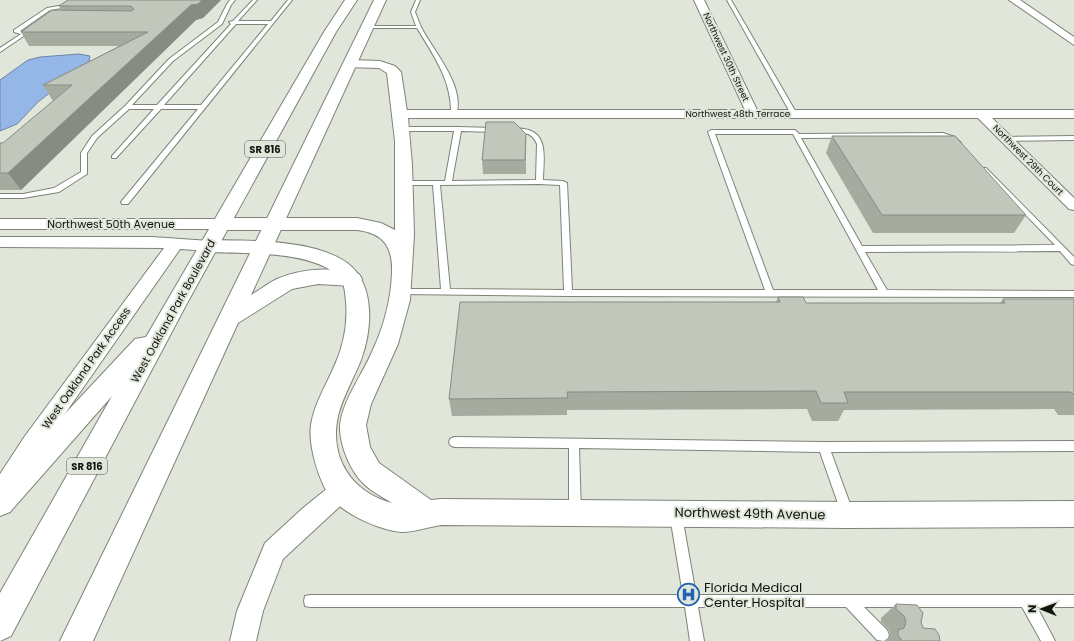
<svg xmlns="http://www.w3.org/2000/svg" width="1074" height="641" viewBox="0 0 1074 641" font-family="Poppins,sans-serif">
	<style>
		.water { fill: #94b7e7; stroke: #6d86a6 }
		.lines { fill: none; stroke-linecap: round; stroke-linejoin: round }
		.service-casing { stroke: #7e8478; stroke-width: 2 }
		.minor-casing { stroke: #7e8478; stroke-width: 2 }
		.tertiary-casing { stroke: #7e8478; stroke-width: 2 }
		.primary-casing { stroke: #7e8478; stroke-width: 2 }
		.service { fill: #fff; fill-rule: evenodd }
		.minor { fill: #fff; fill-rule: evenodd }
		.tertiary { fill: #fff; fill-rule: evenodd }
		.primary { fill: #fff; fill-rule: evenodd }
		.wall { fill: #a6aba0 }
		.shaded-wall { fill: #878b82 }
		.building { fill: #c1c7ba; stroke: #878b82 }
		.labels { text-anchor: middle; stroke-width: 4; stroke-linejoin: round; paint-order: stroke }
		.far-street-label { font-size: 9px; fill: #11130f; stroke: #e0e6d9 }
		.shield { fill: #e0e6d9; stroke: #4f524c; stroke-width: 1 }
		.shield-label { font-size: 10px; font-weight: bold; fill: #11130f }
		.street-label { font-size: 11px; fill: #11130f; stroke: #e0e6d9 }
		.near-street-label { font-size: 13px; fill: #11130f; stroke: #e0e6d9 }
		.near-poi-label { font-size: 13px; fill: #11130f; stroke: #e0e6d9; text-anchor: start }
	</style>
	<rect width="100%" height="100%" fill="#e0e6d9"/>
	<path class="water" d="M79,54l11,2 -1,6 -51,40 -21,22 -17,7v-51l28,-20 12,-3z"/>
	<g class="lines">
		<defs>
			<path id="service" d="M230,0h5l-4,5 -9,19 -49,37 -41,44h25l74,-81 -2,-2 4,-1 20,-21h4l-19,21h33l17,-21h4l-164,204h-6l-1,-2 77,-93h-37l-45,49h-4v-2l42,-47h-25l-32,29 -10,15v21l-28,18 -36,6h-23v-4h23l31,-6 27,-16v-19l11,-17 33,-30 44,-47 49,-37 9,-18zM236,24h32l-67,81h-37z
				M416,0h4l-5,12c2,5 4,10 6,15 12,24 45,59 35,88l-5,-1c1,-33 -17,-58 -34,-86h-49l-2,-1 2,-1h48l-5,-14z
				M727,0h4l66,114 -1,1 -5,-1z
				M65,5l2,2 -17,3 -30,21 4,1 6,-4 4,1 -34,23v-4l21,-14 -7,-2v-2l33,-22z
				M458,127l38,1 3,2 -3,2 -35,-1 -9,50 84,-1 1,-36c-8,-18 -20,-7 -31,-14 4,-3 12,-2 18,-1 26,4 19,32 19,51l20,1 4,2 5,107h193l-57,-158 3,-2h84l4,4 144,-1 12,4 6,6 -5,1 -5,-5 -8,-2 -142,1 61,108 193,-1 -73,-75v-2h4l88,89v8l-3,-1 -11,-13 -195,1 22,38 187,1v6l-506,-1 -171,-2 -1,-2 1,-2 3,-1h41l-8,-104h-28l-4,-2 4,-2h40l9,-50h-52l-3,-2 3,-2zM715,134h78l85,156h-105zM539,184l21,1 4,105 -114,-1 -10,-104z
				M1074,136v4l-67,1 -3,-2 3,-2z
				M454,437l370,5 250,-1v10l-243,1 22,60 -2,4 -4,1 -4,-1 -2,-4 -21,-60 -241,-4 2,64 -2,4 -4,1 -4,-1 -2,-4v-64l-115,-1 -4,-2 -1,-3 1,-3z
				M676,510l4,2 2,4 14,79h378v12h-37l18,34h-14l-19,-34h-158l23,23 2,5 -2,5 -3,1 -7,-1 -31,-33h-148l6,34h-14l-5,-34h-375l-5,-1 -1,-5 1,-5 5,-1h373l-13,-79 2,-4z"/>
			<path id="minor" d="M694,0h10l53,110h317v8h-82l82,80v12l-5,-1 -91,-91h-576l-6,-4 6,-4h343z
				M1009,0h11l54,37v8z
				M0,219h222l5,2 3,3 -3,3 -5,2h-222z
				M0,237h152l58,4 6,1 2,4 -2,4 -6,1 -30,-2 -139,199 -33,53 -8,3v-30l25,-38 139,-188 -164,-1z
				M342,480l8,3 3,7 -3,7 -67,62 -20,52 -7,30h-26l7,-30 28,-68 38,-35 31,-25z"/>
			<path id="tertiary" d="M351,60l29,1 15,5 6,6 7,46 4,47 2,70 -4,65 -12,44 -27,60 -5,21 4,22 9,16 52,37 10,-1 407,3 226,-1v26l-226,1 -407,-3c-13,2 -26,7 -39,7 -20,-1 -56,-17 -70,-33 -13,-16 -24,-54 -21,-74 3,-20 14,-38 22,-56 10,-21 15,-44 13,-67 -1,-9 -1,-20 -8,-26 -27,-26 -92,-22 -128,-24l-7,-2 -3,-4 3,-4 7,-2c40,1 95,-1 131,19 35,19 32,68 20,101 -7,18 -18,36 -23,56 -9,41 13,76 54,87 -9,-6 -20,-11 -28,-19 -13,-12 -23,-36 -24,-54 -1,-24 22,-55 31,-76 12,-25 20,-53 21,-81 1,-27 -9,-40 -35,-43h-135l-7,-2 -2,-4 2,-4 7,-2h135l24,5 14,7v-89l-8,-68 -8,-5 -33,-1 -2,-3 2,-3z"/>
			<path id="primary" d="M345,0h12l-21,32 -151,275 -174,329 -11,5v-48l112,-197 -102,116 -10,4v-33l135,-144 11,-2 178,-305z
				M374,0h12l-135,295c9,-5 17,-12 26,-16 25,-11 57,-12 82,-5l3,5 -3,5 -7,2 -34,-2 -26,5 -54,34 -145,318h-33z"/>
		</defs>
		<use href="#service" class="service-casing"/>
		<use href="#minor" class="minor-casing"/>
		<use href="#tertiary" class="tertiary-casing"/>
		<use href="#primary" class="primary-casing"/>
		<use href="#service" class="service"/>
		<use href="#minor" class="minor"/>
		<use href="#tertiary" class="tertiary"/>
		<use href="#primary" class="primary"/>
	</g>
	<path class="wall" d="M68,0h153l-18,18 -7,2 -175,170h-21v-47h3l51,-42h-1l-10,-16 76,-39h-90l-8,-14 41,-21 -3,-5z
		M526,134v40h-43l-1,-14z
		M832,136l194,79 -12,18h-141l-47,-80z
		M778,297l28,6h194l3,-4h71v116h-16l-4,-6 -210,1 -6,11h-26l-5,-12 -240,1v5l-115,1 -3,-17 327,-97z
		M896,604l25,18 2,6 17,13h-56l6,-5v-2l-2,-5 -7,-7v-4z"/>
	<path class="shaded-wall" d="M202,0h19l-18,18 -7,2 -175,170 -13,-17 183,-168z"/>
	<path class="building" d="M68,0h134l-4,4 -7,1 -183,168h-8v-30h3l69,-58h-29l105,-53h-127l31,-22 79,1 3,-2 -3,-3h-72z
		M486,122h28l12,12 -1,26h-43z
		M832,136h123l71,79h-144z
		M778,297h25l3,6h199l-2,-4h71v96l-3,-3h-227l4,11h-27l-5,-12 -249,1 1,6 -119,1 11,-97h320z
		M896,604l21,1 6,8 -2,9 2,6 12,1 4,6 1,6h-38l-4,-6v-5l6,-2 2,-6 -2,-6 -8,-7z"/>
	<defs>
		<symbol id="hospital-ring" viewBox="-11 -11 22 22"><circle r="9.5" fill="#e0e6d9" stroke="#2162b3" stroke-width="1.5"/><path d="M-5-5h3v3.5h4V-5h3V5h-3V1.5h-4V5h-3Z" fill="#2162b3"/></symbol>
	</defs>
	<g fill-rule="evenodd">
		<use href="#hospital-ring" x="676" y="582" width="25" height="25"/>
	</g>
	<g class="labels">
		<g class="far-street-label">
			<text transform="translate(726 57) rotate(65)" y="3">Northwest 30th Street</text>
			<text x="738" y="117">Northwest 48th Terrace</text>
			<text transform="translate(1028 160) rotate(45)" y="3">Northwest 29th Court</text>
		</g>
		<g class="shield">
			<rect x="245" y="141" width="40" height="16" rx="3"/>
			<rect x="67" y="458" width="40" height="16" rx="3"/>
		</g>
		<g class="shield-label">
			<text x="265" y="153">SR 816</text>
			<text x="87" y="470">SR 816</text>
		</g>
		<g class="street-label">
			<text x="111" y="228">Northwest 50th Avenue</text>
			<text transform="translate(173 311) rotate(-61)" y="4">West Oakland Park Boulevard</text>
			<text transform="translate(86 368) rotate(-55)" y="4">West Oakland Park Access</text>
		</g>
		<g class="near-street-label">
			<text transform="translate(750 513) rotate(1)" y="5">Northwest 49th Avenue</text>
		</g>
		<g class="near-poi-label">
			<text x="704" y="592">Florida Medical<tspan x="704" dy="15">Center Hospital</tspan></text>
		</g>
	</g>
	<g transform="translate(1042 609) rotate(271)" stroke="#e0e6d9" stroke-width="3" paint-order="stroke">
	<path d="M0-3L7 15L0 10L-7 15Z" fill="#11130f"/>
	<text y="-6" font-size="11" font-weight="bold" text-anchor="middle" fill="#11130f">N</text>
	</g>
</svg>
